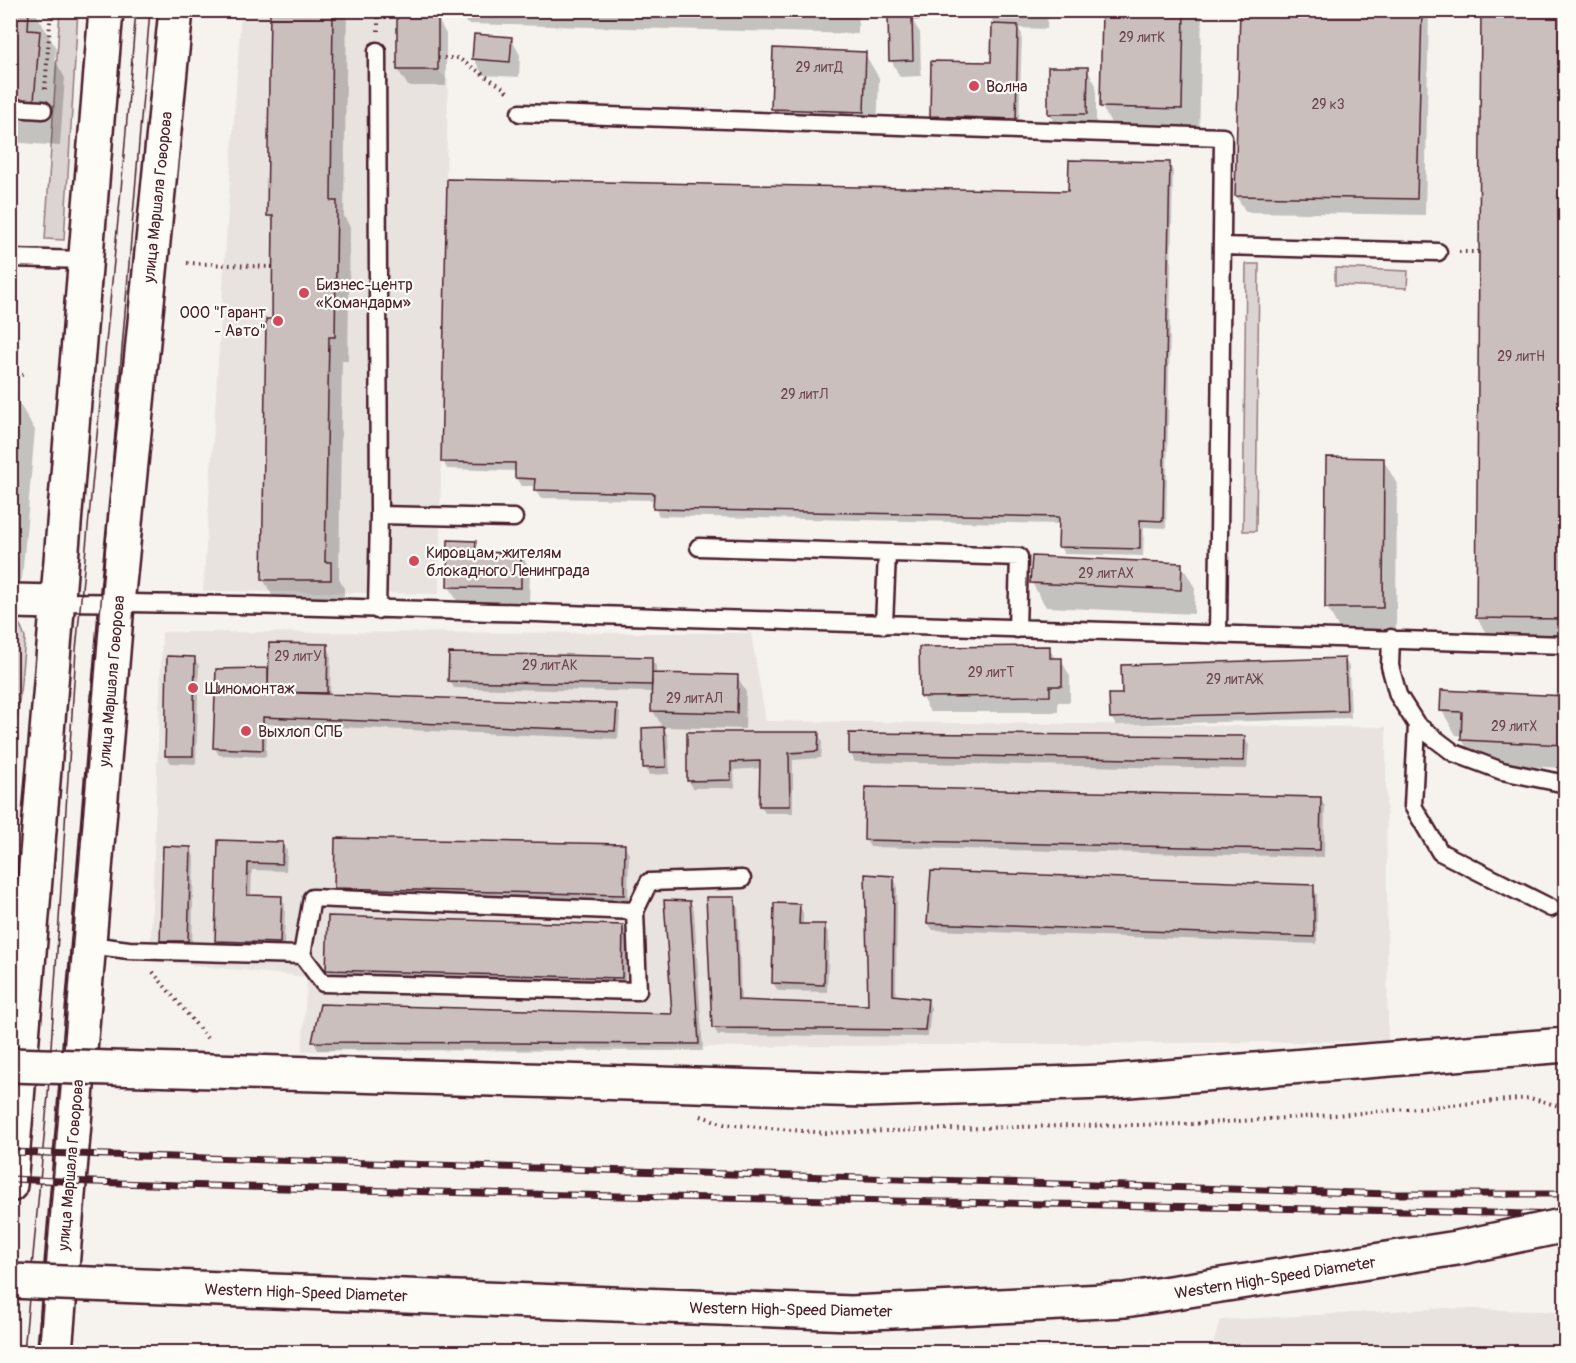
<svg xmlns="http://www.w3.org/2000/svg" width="1576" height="1363" viewBox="0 0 1576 1363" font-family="Pangolin,sans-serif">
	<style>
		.built { fill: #e9e3e0 }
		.green { fill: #dcd4d2; stroke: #937a7e; stroke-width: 1.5 }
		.shadow { fill: #0003 }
		.building { fill: #cbbfbe; stroke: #4a1f2b; stroke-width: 1.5 }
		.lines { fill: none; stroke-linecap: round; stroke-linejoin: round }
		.lane-casing { stroke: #4a1f2b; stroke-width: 21 }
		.street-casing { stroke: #4a1f2b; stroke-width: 38 }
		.secondary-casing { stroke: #4a1f2b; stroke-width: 38 }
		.path { stroke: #4a1f2b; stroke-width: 4; stroke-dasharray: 1.5 4.5; stroke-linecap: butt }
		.lane { stroke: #fdfcf7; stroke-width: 16 }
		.street { stroke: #fdfcf7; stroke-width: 33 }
		.secondary { stroke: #fdfcf7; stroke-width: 33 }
		.tram { stroke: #4a1f2b; stroke-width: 1.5 }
		.rail-casing { stroke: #4a1f2b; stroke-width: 7 }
		.rail { stroke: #fdfcf7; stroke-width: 4.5; stroke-dasharray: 14; stroke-linecap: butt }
		.highway-bridge-casing { stroke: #4a1f2b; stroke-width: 38; stroke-linecap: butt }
		.highway-bridge { stroke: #fdfcf7; stroke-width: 33 }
		.poi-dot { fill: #d1495b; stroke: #fdfcf7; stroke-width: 2 }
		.labels { text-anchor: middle; stroke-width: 4.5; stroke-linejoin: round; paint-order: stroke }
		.number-label { font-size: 14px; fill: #6a4750 }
		.poi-label { font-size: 16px; fill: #4a1f2b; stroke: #fdfcf7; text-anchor: start }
		.street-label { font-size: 16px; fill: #4a1f2b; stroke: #fdfcf7 }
	</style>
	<rect width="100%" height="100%" fill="#f6f3ef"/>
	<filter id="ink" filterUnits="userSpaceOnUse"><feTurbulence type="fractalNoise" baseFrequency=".0167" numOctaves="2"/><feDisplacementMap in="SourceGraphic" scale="12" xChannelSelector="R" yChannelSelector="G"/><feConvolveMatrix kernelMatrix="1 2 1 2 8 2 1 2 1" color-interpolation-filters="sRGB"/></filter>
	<g filter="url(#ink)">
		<path class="built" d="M241,11h197v59l10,10 -9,514 -236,-3z
			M162,632l589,1 15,88 620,6 2,314 -1086,10 5,-74 -157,-16z
			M1447,1308l118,4v40h-354l9,-32z"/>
		<path class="green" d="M60,11h18l-14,229 -19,-1z
			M1246,264h13v3l-3,264h-13z
			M1335,268l73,3 -1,17 -72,-3z
			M11,618l9,7 5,13 -14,152z"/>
		<path class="shadow" d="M10,10h24l22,38 -1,12 10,18 -5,68 -50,-4z
			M272,10h75l-3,206 6,11 -2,134h-6l-3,217 5,10v16h-67l-14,-25 10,-258 2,-96 -6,-10z
			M459,10h399v24l-391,-10z
			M898,10h28v11h-13l7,12 1,43 -21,1 -9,-17 11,-43z
			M987,10h61l-1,19 -29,-1 4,6 -3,92 -83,-2 -5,-8 62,-52 2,-38z
			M1094,10h108l-3,130 -79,-1 -18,-32 2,-96z
			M1241,10h188l-4,205 -179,-3 -10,-16z
			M1566,10v633l-75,-1 -14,-24z
			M437,18l9,16v52h-38l-10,-16z
			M511,38l9,17 -1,22 -36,-2 -9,-16z
			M865,54l14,24 -2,58 -91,-3 -14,-25z
			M1087,69l9,16v45h-37l-10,-16z
			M1169,164l4,7 -7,357 -22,-1 -1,29 -79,-2 -4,-7v-23l-401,-8 -4,-8v-8l-115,-2 -4,-8v-4h-15l-5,-8v-7l-69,-2 -4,-8z
			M10,388l25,42 -13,149 -12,12z
			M1383,459l14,25 -1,148h-55l-14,-25z
			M475,542l6,12h40l9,16 -1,34 -71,-1 -9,-17z
			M1181,564l14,24 -1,26 -148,-7 -14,-24z
			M327,646l4,8 -1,41 286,11 4,8 -2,25 -351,-15 -1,33 -47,-2 -5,-8 3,-77h53z
			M1049,648l7,12h5l9,16v26h-12v10h-128l-9,-16z
			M194,658l5,8 -3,98 -25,-1 -5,-7z
			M651,659l5,7v8l81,2 9,16 -1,37 -82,-2 5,9 2,38 -21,1 -4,-8 18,-39 -10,-17v-19l-199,-4 -4,-7z
			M1345,660l4,7 2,51 -235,7 -5,-7 12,-23z
			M1566,697v71l-89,-4 -15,-24 1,-4 -7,-1 -14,-24z
			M689,734h129l4,7 -1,17 -28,2v53h-28l-4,-7 1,-38 -28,2 1,18h-42l-5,-8z
			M851,735l393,3 5,7 -2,24 -392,-7 -4,-8z
			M1320,799l5,7 -1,51 -454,-10 -4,-7z
			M219,842l63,2 5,7 -1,20 -34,-1 -1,26 30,1 4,8 -1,45 -63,-2 -4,-8z
			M624,846l5,8 -1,48 -288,-7 -4,-7z
			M190,848l4,8 -2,92h-26l-4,-8z
			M893,877l4,8 -1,112 31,3 4,8 -3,29 -210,-2 -4,-7 20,-129 4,8 3,95 128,5z
			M1313,887l4,8v49l-384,-14 -5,-7z
			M690,902l4,8 9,141 -385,-1 -4,-8 7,-36 353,9z
			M776,905h23l4,8v12l21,1 5,8 -2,58 -49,-1 -5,-8z
			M623,926l4,8 -2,52 -293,-9 -4,-7z"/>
		<path class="building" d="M10,10h19l-1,20 12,1 -6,70 -24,-2z
			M270,10h63l-2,191h6l-2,136h-6l-4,225h6v18h-69l4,-261h6l1,-103h-6z
			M985,10h54v3l-54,-1z
			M1102,10h82l-2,99 -82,-2z
			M1240,10h182l-5,189 -182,-3z
			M1481,10h85l-3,165h3v36h-4l-1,64h5l-4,263h4v81l-90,-1z
			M397,16l41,1v53h-41z
			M888,16h24l1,44 -24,1z
			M992,24l26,1 -2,94 -86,-3 1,-55 60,1z
			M474,34l38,3 -2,25 -38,-3z
			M773,48l93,4 -2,60 -93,-3z
			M1048,67h40l-1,47h-39z
			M1069,160l101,2 -7,359 -23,-1v29l-82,-2 1,-30 -406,-8 1,-16 -120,-3 1,-11 -20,-1v-15l-74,-1 6,-283 621,12z
			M1326,457l58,1 -1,150h-58z
			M448,540l28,1 -1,11 46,1v35l-74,-1z
			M1032,556l150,7 -1,27 -151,-7z
			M269,643l59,1 -1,49 -59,-1z
			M1050,646v12h12v28h-12v10l-130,1 -1,-50z
			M449,653l203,4v28l-204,-4z
			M167,656l28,1 -2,99h-28z
			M1345,658l2,53 -237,7 -1,-24h13l-1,-29z
			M268,668v24l349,12 -2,27 -352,-14v33l-50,-2 3,-79z
			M652,673l86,2 -1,38 -86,-2z
			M1441,690l125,6v49l-105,-5 1,-28 -22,-1z
			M664,727l2,40 -23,1 -1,-40z
			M687,732h132l-1,19 -29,2 1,53h-31l1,-45 -29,1v18l-44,1z
			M849,733l396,3 -1,25 -395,-7z
			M865,787l456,10 -1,53 -456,-10z
			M335,838l290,6 -1,51 -290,-7z
			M218,840l65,2 -1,22 -34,-1 -1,32 35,1 -2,47 -65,-2z
			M163,846l28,1 -3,94h-28z
			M931,871l383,14v52l-387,-14z
			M865,874l29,2 -1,119 35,4 -3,31 -213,-2 -6,-131h29l3,103 130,5z
			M664,900l26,1 9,143 -387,-2 8,-38 352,10z
			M774,903l26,1 -1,20h26l-1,61 -52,-2z
			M328,916l295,9 -1,53 -296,-8z"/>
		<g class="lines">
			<defs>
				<path id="lane" d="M377,51l2,464 -2,95
					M10,108l33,2
					M520,113l703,24 -5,498
					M1222,246l216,6
					M10,258l75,2
					M379,515l135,3
					M699,547l320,10 -2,72
					M58,602c275,3 550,14 826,22 227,8 454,12 682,21
					M884,625l3,-72
					M1391,638l-1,28 8,29 19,30 37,28 48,18 64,13
					M1417,725l-4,81 27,46 111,56
					M89,945l40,5 173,5 21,28 315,8 -3,-80
					M302,955l10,-57 323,13 14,-29 93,-3"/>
				<path id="street" d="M10,601l48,1"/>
				<path id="secondary" d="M10,1185l96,-1175
					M55,1352l62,-748 59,-594"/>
			</defs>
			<use href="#lane" class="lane-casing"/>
			<use href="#street" class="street-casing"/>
			<use href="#secondary" class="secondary-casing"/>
			<path class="path" d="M378,31v-21
				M438,58h20l47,31 4,6
				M45,89l6,-79
				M1459,252h20
				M1561,253h5
				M187,263l85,4
				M10,374l13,1
				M153,972l54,66
				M701,1116l23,8 102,9 188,-6 178,-3 158,-10 180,-16 36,10"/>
			<use href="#lane" class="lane"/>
			<use href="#street" class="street"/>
			<use href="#secondary" class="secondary"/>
			<path class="tram" d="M24,1352l24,-257 28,-445 46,-471 14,-169
				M39,1352l111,-1342"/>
			<defs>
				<path id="rail" d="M10,1152l1381,42h175
					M10,1179c519,20 1037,22 1556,36"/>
			</defs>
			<use href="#rail" class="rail-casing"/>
			<use href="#rail" class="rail"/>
			<defs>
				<path id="highway-bridge" d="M10,1065l856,25 238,-8 462,-37
					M10,1281l841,32 274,-13 332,-52 109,-23"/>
			</defs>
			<use href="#highway-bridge" class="highway-bridge-casing"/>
			<use href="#highway-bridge" class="highway-bridge"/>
		</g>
	</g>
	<g class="poi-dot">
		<circle cx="974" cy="86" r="6"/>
		<circle cx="304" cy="293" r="6"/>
		<circle cx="278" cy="321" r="6"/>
		<circle cx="414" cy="561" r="6"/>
		<circle cx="193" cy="688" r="6"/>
		<circle cx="246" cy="731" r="6"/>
	</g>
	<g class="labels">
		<g class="number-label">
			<text x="1142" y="42">29 литК</text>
			<text x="819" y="72">29 литД</text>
			<text x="1328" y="109">29 к3</text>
			<text x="1521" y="361">29 литН</text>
			<text x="804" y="399">29 литЛ</text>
			<text x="1106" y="578">29 литАХ</text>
			<text x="298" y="661">29 литУ</text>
			<text x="550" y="670">29 литАК</text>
			<text x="991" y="677">29 литT</text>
			<text x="1234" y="684">29 литАЖ</text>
			<text x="694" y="703">29 литАЛ</text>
			<text x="1514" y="731">29 литХ</text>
		</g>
		<g class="poi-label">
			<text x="986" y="92">Волна</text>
			<text x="316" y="290">Бизнес-центр<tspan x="316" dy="18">«Командарм»</tspan></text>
			<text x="266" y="318" text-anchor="end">ООО "Гарант<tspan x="266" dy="18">- Авто"</tspan></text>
			<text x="426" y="558">Кировцам, жителям<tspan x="426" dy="18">блокадного Ленинграда</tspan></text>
			<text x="205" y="694">Шиномонтаж</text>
			<text x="258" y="737">Выхлоп СПБ</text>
		</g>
		<g class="street-label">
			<text transform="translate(157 197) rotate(-84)" y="6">улица Маршала Говорова</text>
			<text transform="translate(111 681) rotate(-85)" y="6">улица Маршала Говорова</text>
			<text transform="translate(70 1165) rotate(-85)" y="6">улица Маршала Говорова</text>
			<text transform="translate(1275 1277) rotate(-9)" y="6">Western High-Speed Diameter</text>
			<text transform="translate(306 1292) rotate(2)" y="6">Western High-Speed Diameter</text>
			<text transform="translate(791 1309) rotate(1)" y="6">Western High-Speed Diameter</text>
		</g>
	</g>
	<rect width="1576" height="1363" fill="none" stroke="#fdfcf7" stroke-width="36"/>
	<rect x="18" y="18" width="1540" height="1327" fill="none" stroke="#4a1f2b" stroke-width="2" filter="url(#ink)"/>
</svg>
